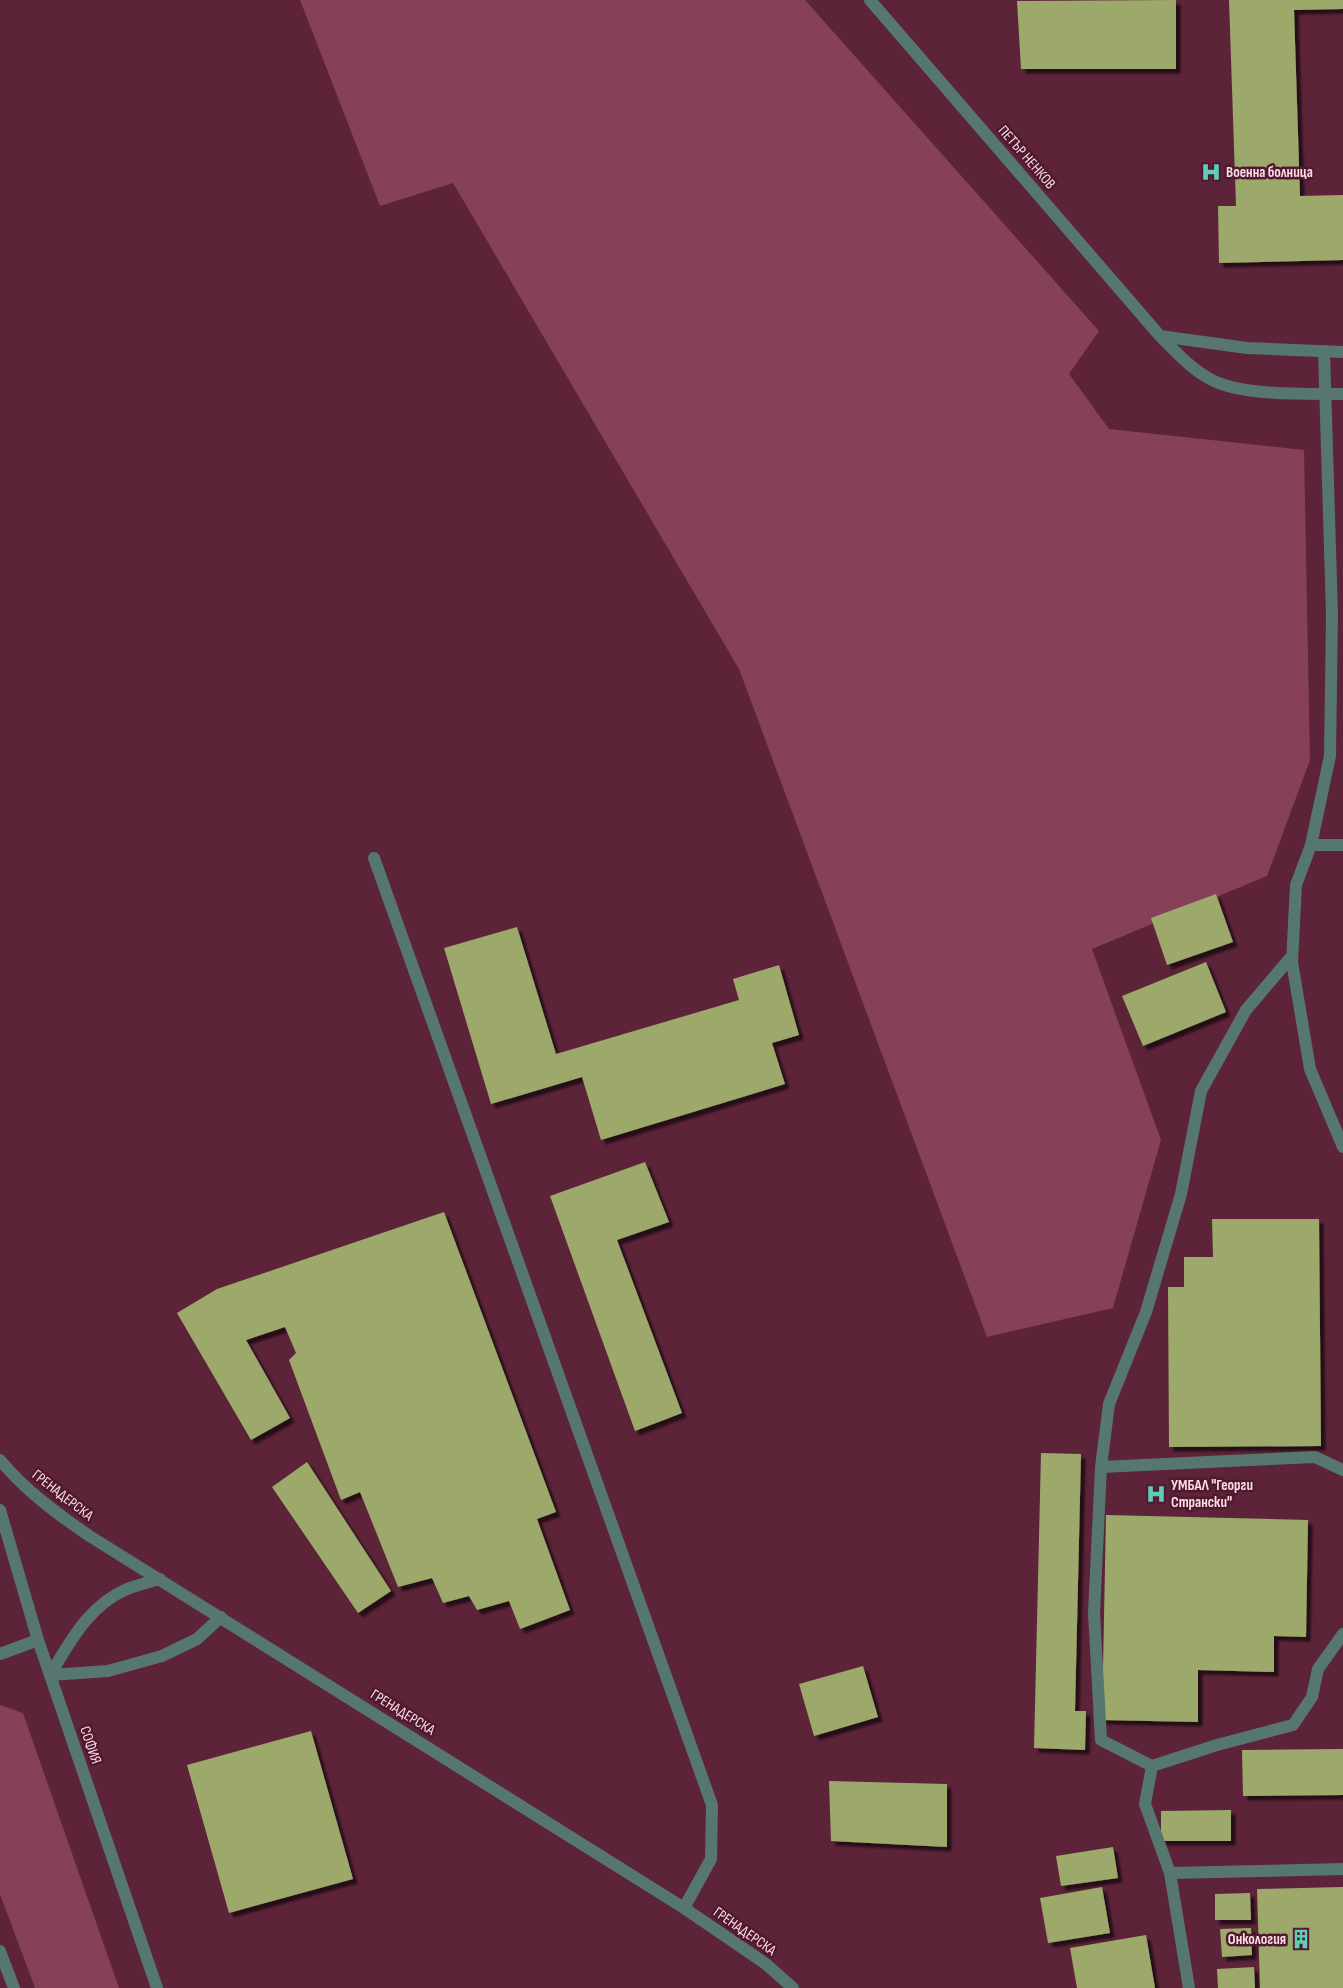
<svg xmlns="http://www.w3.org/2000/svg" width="1343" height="1988" viewBox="0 0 1343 1988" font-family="'Sofia Sans Condensed',sans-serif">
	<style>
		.green { fill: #864059 }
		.building { fill: #9ca96b; filter: url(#shadow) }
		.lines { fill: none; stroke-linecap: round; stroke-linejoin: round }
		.service { stroke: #56776f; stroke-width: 12 }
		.minor { stroke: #56776f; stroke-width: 12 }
		.tertiary { stroke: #56776f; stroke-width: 12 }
		.labels { text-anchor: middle; stroke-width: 5; stroke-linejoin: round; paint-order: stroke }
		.street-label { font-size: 15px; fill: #fadde5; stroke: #50192f }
		.poi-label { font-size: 15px; font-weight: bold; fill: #fadde5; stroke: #50192f; text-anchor: start }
	</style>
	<defs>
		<filter id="shadow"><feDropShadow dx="4.5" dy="4.5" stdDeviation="1" flood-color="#0009"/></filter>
	</defs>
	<rect width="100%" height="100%" fill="#5c2339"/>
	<path class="green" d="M300,0h505l294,331 -30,43 40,55 195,21 6,310 -43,116 -175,73 69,191 -48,168 -126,29 -248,-668 -286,-486 -73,23z
		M0,1705l23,8 96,275h-84l-35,-94z"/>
	<path class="building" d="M1176,0v69h-155l-4,-68z
		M1229,0h114v9l-49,1 6,186 43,-1v65l-124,3 -1,-57h18z
		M1216,894l17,48 -66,23 -16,-47z
		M517,927l39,127 183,-54 -6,-21 46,-14 20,70 -27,8 13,41 -184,56 -19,-63 -91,27 -47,-156z
		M1206,962l20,50 -83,34 -21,-50z
		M645,1162l24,60 -52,18 65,173 -47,18 -85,-235z
		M444,1212l112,300 -19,7 33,91 -50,19 -11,-28 -32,9 -8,-14 -26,7 -11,-25 -34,9 -38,-95 -19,8 -52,-140 7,-7 -11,-26 -39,13 44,78 -39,22 -74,-127 40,-24z
		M1212,1219h107l2,227 -152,1 -1,-160h16v-30h29z
		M1041,1453l40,1 -6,257h11l-1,39 -51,-2z
		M307,1462l84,129 -33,22 -86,-126z
		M1106,1515l202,5 -2,117 -32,-1v36l-76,-2v52l-96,-2z
		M863,1666l15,51 -64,19 -15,-52z
		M311,1731l42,148 -124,34 -42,-148z
		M1343,1749v46l-100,1 -1,-46z
		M829,1781l118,3v63l-116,-6z
		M1231,1810v31h-70v-30z
		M1113,1847l5,31 -57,8 -5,-30z
		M1102,1887l8,46 -62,10 -8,-45z
		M1343,1887v101h-83l-3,-99z
		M1250,1893l1,27h-36v-26z
		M1251,1928l1,27 -30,2 -2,-28z
		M1146,1935l9,53h-78l-7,-40z
		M1254,1967l1,21h-37l-1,-19z"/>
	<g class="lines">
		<path class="service" d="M1324,351l8,263 -2,142 -19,89 -15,40 -4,77 18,107 33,78
			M1311,845h32
			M374,858l338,947 -1,54 -27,49
			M1101,1467l8,-63 37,-92 35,-118 20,-103 45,-81 46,-54
			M0,1654l38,-14
			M1152,1766l-51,-26 -7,-127 7,-146 214,-10 28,13
			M1170,1873l173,-4
			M0,1951l14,37
			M1189,1988l-19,-115 -25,-69 7,-38 65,-21 76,-20 19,-28 6,-28 25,-35"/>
		<path class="minor" d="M870,0l290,336c16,16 30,32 50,43 30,17 97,15 133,15
			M1160,336l87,12 96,4
			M0,1510l38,130 119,348"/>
		<path class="tertiary" d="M0,1460c25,30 56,53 88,75l596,373 82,56 27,24
			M50,1675l58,-4 54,-15 35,-17 24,-22
			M50,1675c20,-33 39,-70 77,-86 11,-4 22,-7 33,-10"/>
	</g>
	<defs>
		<symbol id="hospital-bare" viewBox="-9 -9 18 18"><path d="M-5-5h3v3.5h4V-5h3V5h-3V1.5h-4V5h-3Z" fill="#5eceb8" stroke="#50192f" stroke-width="2.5" paint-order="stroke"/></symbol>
		<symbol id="building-bare" viewBox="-9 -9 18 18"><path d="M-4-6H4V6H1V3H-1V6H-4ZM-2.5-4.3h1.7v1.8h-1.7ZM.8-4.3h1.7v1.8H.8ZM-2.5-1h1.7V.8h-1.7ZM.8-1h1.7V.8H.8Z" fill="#5eceb8" stroke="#50192f" stroke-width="2.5" paint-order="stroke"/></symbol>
	</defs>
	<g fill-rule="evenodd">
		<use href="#hospital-bare" x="1197" y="158" width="28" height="28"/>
		<use href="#hospital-bare" x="1142" y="1480" width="28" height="28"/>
		<use href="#building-bare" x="1287" y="1925" width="28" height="28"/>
	</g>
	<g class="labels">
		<g class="street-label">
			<text transform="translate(1027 157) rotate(49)" y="5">ПЕТЪР НЕНКОВ</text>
			<text transform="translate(63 1495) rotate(38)" y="5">ГРЕНАДЕРСКА</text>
			<text transform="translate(403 1712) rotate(32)" y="5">ГРЕНАДЕРСКА</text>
			<text transform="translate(91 1745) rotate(71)" y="5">СОФИЯ</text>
			<text transform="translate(745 1931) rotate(35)" y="5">ГРЕНАДЕРСКА</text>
		</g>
		<g class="poi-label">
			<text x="1226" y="177">Военна болница</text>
			<text x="1171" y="1490">УМБАЛ "Георги<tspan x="1171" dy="17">Странски"</tspan></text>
			<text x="1286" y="1944" text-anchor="end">Онкология</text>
		</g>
	</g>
</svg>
